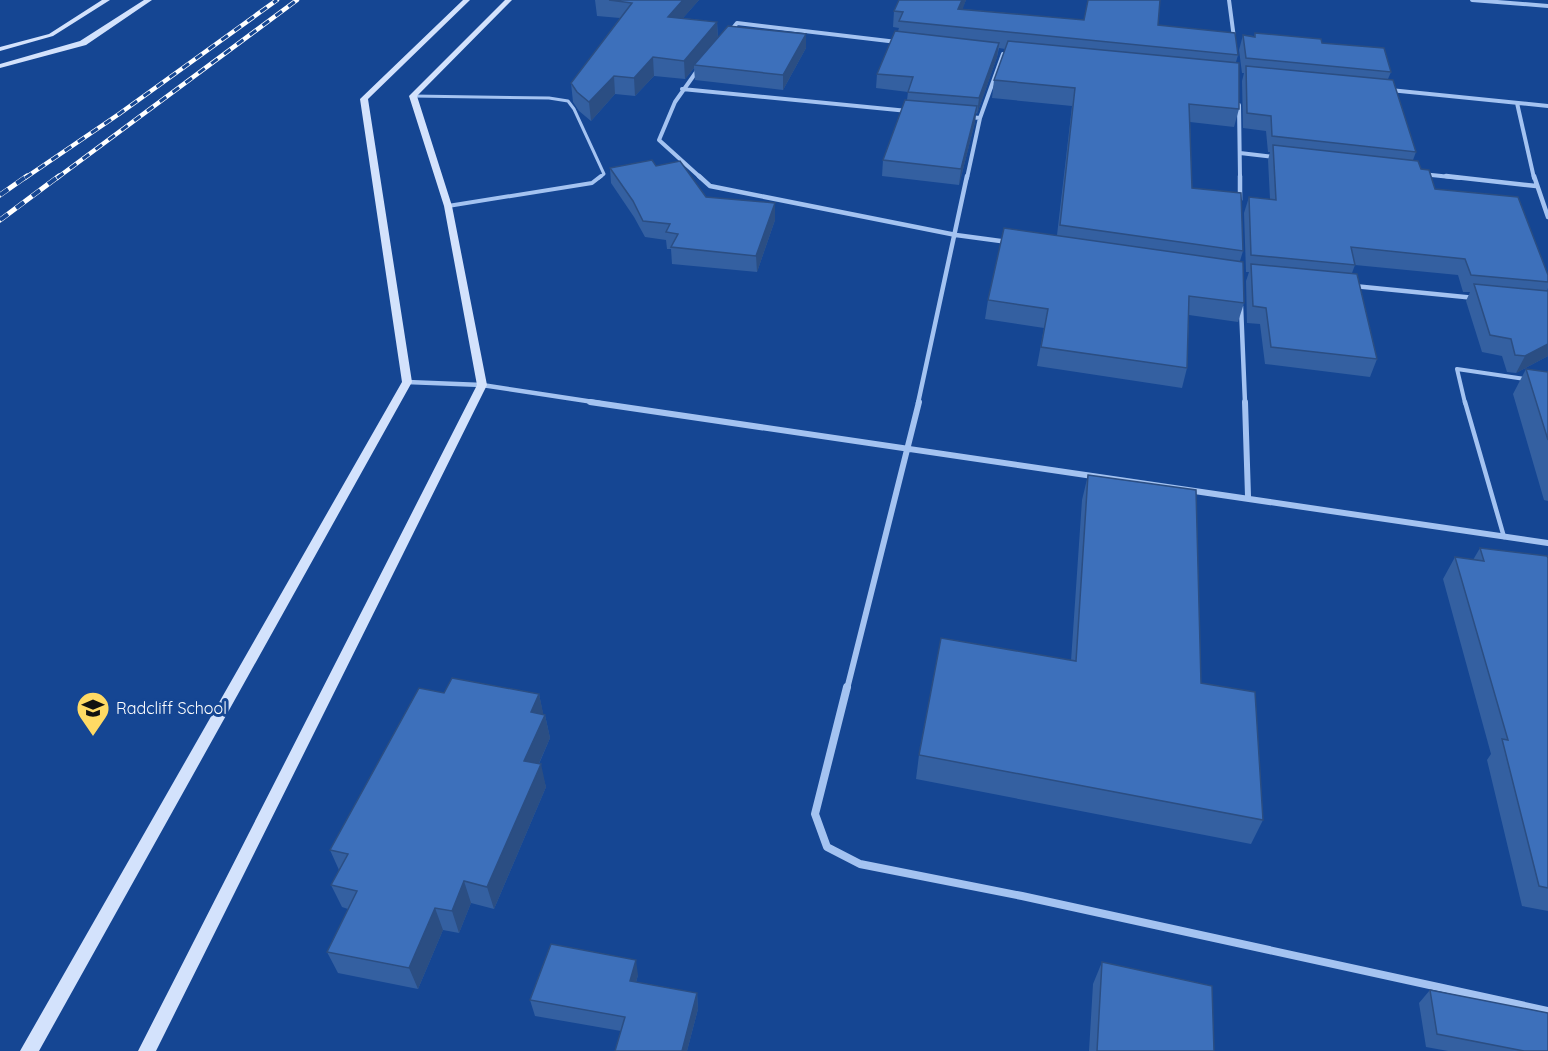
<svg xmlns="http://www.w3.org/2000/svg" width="1548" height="1051" viewBox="0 0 1548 1051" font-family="Quicksand,sans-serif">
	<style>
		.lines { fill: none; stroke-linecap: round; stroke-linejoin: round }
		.lane-far2 { stroke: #a4c3f1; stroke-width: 3 }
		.lane-far1 { stroke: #a4c3f1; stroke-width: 4 }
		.lane { stroke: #a4c3f1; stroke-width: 4.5 }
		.street-far3 { stroke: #a4c3f1; stroke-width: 4 }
		.street-far2 { stroke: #a4c3f1; stroke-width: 4.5 }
		.street-far1 { stroke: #a4c3f1; stroke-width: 6 }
		.street { stroke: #a4c3f1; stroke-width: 8 }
		.secondary { fill: #d3e2fc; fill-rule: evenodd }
		.rail-far1-casing { stroke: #fff; stroke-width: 4.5 }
		.rail-casing { stroke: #fff; stroke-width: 5 }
		.rail-far1 { stroke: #154693; stroke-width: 3; stroke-dasharray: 8; stroke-linecap: butt }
		.rail { stroke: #154693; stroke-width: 4; stroke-dasharray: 10; stroke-linecap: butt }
		.wall { fill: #3460a1 }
		.shaded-wall { fill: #2b4e83 }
		.building { fill: #3d70bb; stroke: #2b4e83; stroke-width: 1.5 }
		.labels { text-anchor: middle; stroke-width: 6; stroke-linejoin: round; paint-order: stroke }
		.poi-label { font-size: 16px; fill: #fff; stroke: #154693; text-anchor: start }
	</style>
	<rect width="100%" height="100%" fill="#154693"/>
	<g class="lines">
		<path class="lane-far2" d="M413,96l136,2 19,3 6,8 30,65 -5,4"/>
		<path class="lane-far1" d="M448,206l144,-23 9,-7
			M1465,403l-8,-34 68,10"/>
		<path class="lane" d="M1465,402l39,135"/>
		<path class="street-far3" d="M1229,0l5,38
			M1472,0l76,6
			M729,33l8,-10 160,19
			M699,68l-24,34 -16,38 42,38
			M682,89l226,22
			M1390,90l158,16
			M1517,103l17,75
			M1239,105l1,73
			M980,118l23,-64
			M1240,153l35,4
			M1422,174l38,4
			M967,178l13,-60 -11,-1"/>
		<path class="street-far2" d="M699,176l11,10 246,49 52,7
			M1240,176v24
			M1446,176l90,10
			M1534,176l14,41
			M1354,286l121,12
			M1241,306l4,97
			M407,382l75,3 118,18
			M918,403l49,-227"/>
		<path class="street-far1" d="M590,402c319,48 639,91 958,141
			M1245,402l3,94
			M847,689l72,-287"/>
		<path class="street" d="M847,687l-32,127 12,33 33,17 162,32 526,115"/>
		<path class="secondary" d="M102,0h8l-57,36 -53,15v-4l49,-13z
			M144,0h8l-66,45 -86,23v-4l80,-23z
			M463,0h7l-102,99 44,283 -373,669h-19l382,-669 -42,-283z
			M505,0h7l-95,96 35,110 35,179 -331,666h-18l339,-666 -33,-179 -35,-110z"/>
		<defs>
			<path id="rail-far1" d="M25,178l94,-64 158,-114
				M57,178l240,-178"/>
			<path id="rail" d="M0,195l27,-19
				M0,220l59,-44"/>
		</defs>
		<use href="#rail-far1" class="rail-far1-casing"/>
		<use href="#rail" class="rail-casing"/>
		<use href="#rail-far1" class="rail-far1"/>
		<use href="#rail" class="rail"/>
	</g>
	<path class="wall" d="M595,0h104l-16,18 34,4 1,15 88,11 -23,42 -88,-10 -1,-12 -9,11 -31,-3 -19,20 -20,-2 -24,27 -12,-10 -6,-9 -2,-19 49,-65 -23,-2z
		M899,0h67l-4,9 122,11 74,5 80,30 -2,7 3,47 -5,18 -44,-5 2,66 51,63 -3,10 4,42 -6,19 -49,-7 -2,53 -5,20 -145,-22 7,-38 -59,-9 3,-19 69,-65 15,-129 -80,-8 2,-18 11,-31 -6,-1 -2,9 -20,57 -1,-1 -1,9 -16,63 -77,-9 1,-16 24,-60 1,-8 -32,-4 1,-14 21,-43 1,-3 -6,-1 1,-16z
		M1255,33l67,10 69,29 -3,7 28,73 -3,8 8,9 14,20 113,86v13l-1,3 1,65 -32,17 -9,-1 -5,-16 -20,-4 -16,-51 4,-9h-7l-5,-17 -103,-10 -3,8 25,86 -7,18 -105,-13 -5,-40 -13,-1 -1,-42 3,-9h-3l-2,-59 5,-16 21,2 -2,-39 2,-8h-2l-2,-21 -23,-3 -1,-47 2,-8h-2l-3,-23 4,-15 11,1z
		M610,168l165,52 -18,52 -85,-8 -1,-15h-4l-1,-9 -21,-3 -11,-20 -23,-34z
		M1526,369l22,3v129l-4,-1 -31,-106z
		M1088,475l113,208 62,137 -12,24 -335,-65 3,-24 152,-94 11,-161z
		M1480,548l68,10v353l-26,-5 -35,-146 4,-6 -48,-175 12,-22 18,3z
		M539,694l4,20 2,1 5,23 -11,26 7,23 -52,122 -23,-6 -12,30 -16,-3 -25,59 -80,-16 -11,-21 21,-43 -6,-2 -11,-22 8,-15 -9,-20z
		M1102,962l112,89h-125l4,-67z
		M638,975l-2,7 61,11 1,16 -11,42h-72l6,-20 -86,-15 -5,-16z
		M1430,990l118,61h-100l-22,-4 -7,-44z"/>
	<path class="shaded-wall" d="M683,0h16l-30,34 -1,-17z
		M962,0h4l-9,25 1,-16z
		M717,22l1,17 -24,26v3l-9,11 -1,-18z
		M806,34v14l-23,42v-15z
		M999,43l-2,14 -20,57 2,-16z
		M653,57l1,19 -19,20 -1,-18z
		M614,76l1,18 -24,27 -2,-19z
		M977,106l-2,16 -16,63 2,-16z
		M775,203v17l-18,52 -1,-16z
		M1548,344v12l-32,17 9,-17z
		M539,694l5,23 1,-2 5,23 -20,46 -6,-23 7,-49z
		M541,764l5,23 -52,122 -7,-22z
		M464,881l7,22 -12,30 -7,-22z
		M435,908l8,22 -25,59 -9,-21z
		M636,960l2,15 -6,21 -2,-15z
		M697,993l1,16 -11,42h-5z"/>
	<path class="building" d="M609,0h74l-15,17 49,5 -33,39 -31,-4 -19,21 -20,-2 -25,26 -12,-10 -6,-9 61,-80z
		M899,0h63l-4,9 126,11 4,-20h72l-2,25 77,8 3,22 -339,-34 4,-9 -9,-1z
		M728,26l78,8 -23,41 -89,-10z
		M895,31l104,12 -20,55 -71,-6 5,-15 -36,-3z
		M1255,33l66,6 1,4 62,5 7,24 -145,-14 -3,-23 12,2z
		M1008,41l231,22v46l-50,-5 3,84 49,5 2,58 -183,-26 15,-137 -81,-8z
		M1246,66l147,14 23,72 -144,-16 -1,-20 -24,-3z
		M905,100l72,6 -16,63 -78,-9z
		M1273,145l145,16 3,8 8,1 6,19 83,8 30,78v7l-77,-7 -6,-16 -114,-12 4,18 -104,-10 -2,-58 27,3z
		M652,160l4,6 24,-5 26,36 69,6 -19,53 -85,-9 7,-13 -12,-2 4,-8 -27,-3 -10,-20 -23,-33z
		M1004,228l239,34 1,41 -55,-7 -2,72 -146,-21 7,-38 -60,-9z
		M1251,264l106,10 20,85 -106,-12 -5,-39 -13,-2z
		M1474,284l74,7v53l-23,12 -10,-1 -4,-16 -21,-4z
		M1526,369l22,3v68z
		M1088,475l108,15 5,193 54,9 8,128 -344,-65 22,-117 135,23z
		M1480,548l67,8 1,2v330l-9,-2 -37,-147 6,1 -53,-183 29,4z
		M452,678l87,16 -8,18 14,3 -21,46 17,3 -54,123 -23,-6 -12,30 -17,-3 -26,60 -82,-16 30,-61 -26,-6 17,-31 -18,-4 89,-162 25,5z
		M551,944l85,16 -6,21 67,12 -15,58h-67l10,-34 -95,-17z
		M1102,962l110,24 2,65h-117z
		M1430,990l118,23v38h-24l-87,-17z"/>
	<defs>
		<symbol id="school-pin" viewBox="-11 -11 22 30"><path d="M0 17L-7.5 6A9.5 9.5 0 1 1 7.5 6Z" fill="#ffda64" stroke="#154693"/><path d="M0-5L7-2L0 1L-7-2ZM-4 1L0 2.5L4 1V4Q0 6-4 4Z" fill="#111"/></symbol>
	</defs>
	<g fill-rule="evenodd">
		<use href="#school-pin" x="74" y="689" width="38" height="52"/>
	</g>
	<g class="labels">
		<g class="poi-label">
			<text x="116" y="714">Radcliff School</text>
		</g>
	</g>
</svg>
